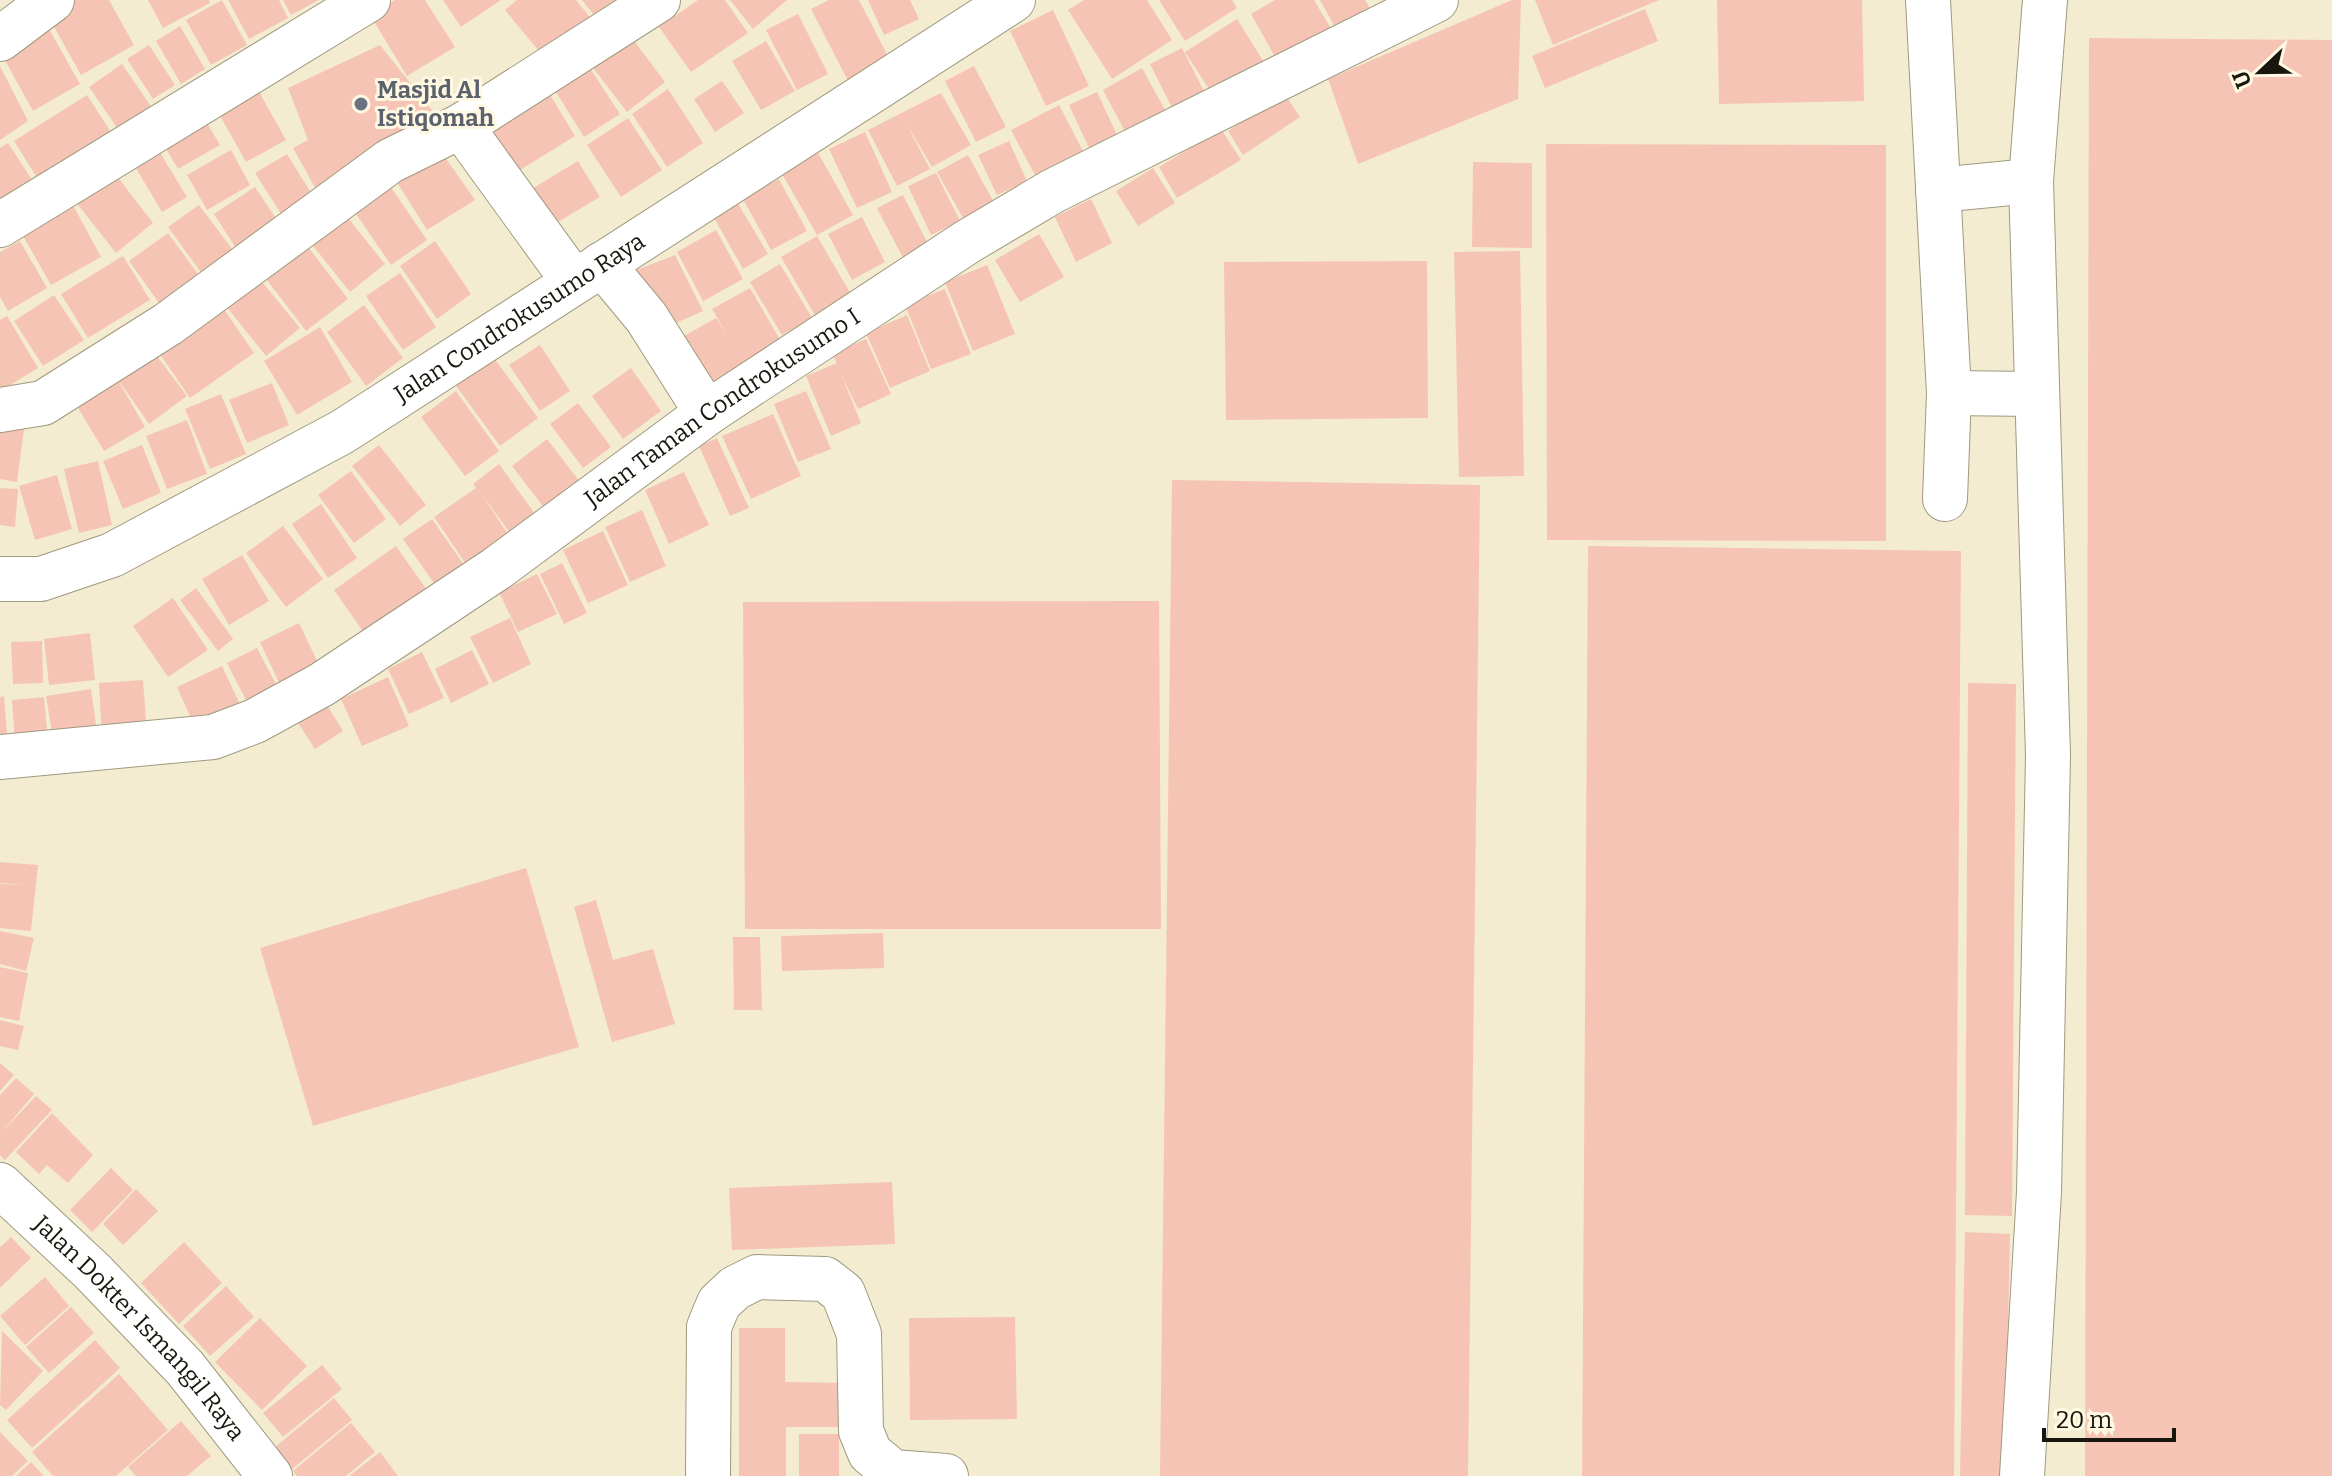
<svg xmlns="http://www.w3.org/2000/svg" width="2332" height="1476" viewBox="0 0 2332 1476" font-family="Bitter,serif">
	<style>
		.building { fill: #f6c4b5 }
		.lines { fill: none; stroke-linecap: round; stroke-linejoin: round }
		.minor-casing { stroke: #9f997f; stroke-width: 46 }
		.minor { stroke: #fff; stroke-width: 44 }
		.worship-dot { fill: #6b7280; stroke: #fff9e3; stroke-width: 3 }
		.labels { text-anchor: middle; stroke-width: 6; stroke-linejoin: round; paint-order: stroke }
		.worship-label { font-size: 24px; font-weight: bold; fill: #5b616d; stroke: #fff9e3; text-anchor: start }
		.street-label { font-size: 24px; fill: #19170d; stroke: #fff9e3 }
	</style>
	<rect width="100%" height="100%" fill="#f3ecd0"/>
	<path class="building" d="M73,0h36l25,45 -53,30 -34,-61z
		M148,0h61l1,3 -47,25z
		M222,0l25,45 -36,20 -25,-45z
		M228,0h51l9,18 -39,21z
		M283,0h36l-28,15z
		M395,0h30l30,47 -48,29 -37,-61z
		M443,0h58l-40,27z
		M517,0h59l18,22 -47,39 -42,-51z
		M582,0h42l-26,20z
		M698,0h27l23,33 -57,39 -32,-45z
		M730,0h57l-34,29z
		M829,0h30l31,60 -42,21 -37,-72z
		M868,0h42l9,19 -35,16z
		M1084,0h63l25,40 -60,39 -44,-69z
		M1159,0h73l5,8 -52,33z
		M1275,0h39l19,32 -54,32 -28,-50z
		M1320,0h45l7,12 -35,19z
		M1512,0h9l-3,99 -160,65 -30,-85z
		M1535,0h124l-106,45z
		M1717,0h145l2,101 -145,3z
		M1645,9l13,32 -113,47 -13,-32z
		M1053,10l36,76 -43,20 -36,-75z
		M798,14l30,60 -31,16 -31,-60z
		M1237,19l30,48 -51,33 -31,-48z
		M180,26l25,43 -24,15 -25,-43z
		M49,29l31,55 -47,27 -31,-56z
		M629,34l36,48 -38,30 -37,-48z
		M2089,38l243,2v1436h-247z
		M766,41l29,50 -34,19 -29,-49z
		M149,45l26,40 -22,14 -26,-40z
		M380,45l59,74 -122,72 -24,-43 15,-8 -20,-52z
		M1182,48l27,53 -32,17 -27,-54z
		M586,62l34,52 -36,23 -33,-53z
		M122,64l33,48 -33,23 -33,-48z
		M0,66l28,55 -28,19z
		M974,66l32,61 -30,15 -31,-61z
		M1142,68l28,51 -40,22 -27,-51z
		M253,81l33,59 -40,22 -33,-59z
		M722,81l22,32 -29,19 -21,-33z
		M546,88l29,48 -63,39 -30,-47z
		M668,89l35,54 -36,24 -35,-53z
		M1097,92l22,47 -28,13 -22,-47z
		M941,93l30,52 -39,22 -26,-44 24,46 -33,17 -29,-56z
		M1284,93l16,24 -57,38 -15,-24z
		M87,95l26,40 -74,46 -25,-40z
		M1059,105l25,48 -48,24 -25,-47z
		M201,113l19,32 -42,24 -19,-32z
		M628,118l34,52 -41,27 -34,-52z
		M1221,129l20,31 -64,38 -18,-31z
		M865,132l27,60 -35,16 -28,-59z
		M1009,141l18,40 -30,14 -19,-40z
		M8,143l30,46 -38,18v-59z
		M1546,144l340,1v396l-339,-1z
		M231,150l19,35 -43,25 -20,-35z
		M440,150l35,50 -48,30 -34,-54z
		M159,151l28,46 -25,15 -28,-47z
		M817,151l36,64 -36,20 -36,-63z
		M287,154l29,47 -31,19 -30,-47z
		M968,155l29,53 -30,17 -30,-53z
		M578,161l22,36 -54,32 -21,-36z
		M1473,162l59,1v85l-60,-1z
		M1153,168l22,35 -37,23 -22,-35z
		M113,171l40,52 -37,30 -41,-52z
		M936,173l24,48 -29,14 -23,-49z
		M779,179l28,52 -36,19 -28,-51z
		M388,183l39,57 -36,25 -39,-57z
		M255,187l24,36 -42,27 -23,-36z
		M903,195l25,49 -25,14 -26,-50z
		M1091,199l21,44 -36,19 -21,-45z
		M737,202l31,52 -25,15 -30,-53z
		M199,205l34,45 -31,24 -34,-47z
		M74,207l27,50 -50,28 -28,-49z
		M344,213l41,51 -35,28 -40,-50z
		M862,217l23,45 -33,18 -24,-46z
		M716,230l27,49 -40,22 -26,-49z
		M168,233l30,41 -39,29 -30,-42z
		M1039,234l25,43 -44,25 -25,-42z
		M817,236l35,60 -36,21 -35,-60z
		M20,241l27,47 -39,23 -8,-14v-45z
		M435,241l36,53 -34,25 -37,-53z
		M305,243l43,56 -42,32 -43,-56z
		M1520,251l4,225 -65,1 -5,-225z
		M675,255l28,56 -43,19 -31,-57z
		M123,256l27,44 -62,38 -27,-44z
		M1427,261l1,157 -202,2 -2,-158z
		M780,264l32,54 -30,17 -32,-53z
		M987,265l28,69 -42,17 -28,-69z
		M400,273l36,54 -33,23 -37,-54z
		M258,277l42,51 -34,28 -41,-51z
		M750,288l32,55 -80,54 -34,-52 48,-27 11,17 -15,-26z
		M945,289l26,65 -40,15 -26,-64z
		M54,295l30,45 -41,26 -29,-45z
		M217,299l37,54 -64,45 -37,-54z
		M364,305l39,53 -37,28 -39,-54z
		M907,315l23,56 -40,17 -24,-55z
		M7,316l31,52 -38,23v-71z
		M320,327l32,55 -55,33 -33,-54z
		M866,339l25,55 -33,15 -17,-35 20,49 -30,13 -25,-60 31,-13 -5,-9z
		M540,345l30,46 -30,20 -31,-46z
		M154,352l33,44 -38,28 -32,-46z
		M494,358l44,60 -38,28 -44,-60z
		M631,368l30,43 -38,28 -31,-43z
		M114,373l31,54 -41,24 -32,-53z
		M272,383l17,42 -42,18 -18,-43z
		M456,391l43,60 -34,25 -44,-59z
		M806,391l25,58 -33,13 -24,-58z
		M221,394l25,60 -36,15 -25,-60z
		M578,403l33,44 -28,21 -33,-44z
		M773,414l28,62 -50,23 -29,-63z
		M187,420l20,54 -40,15 -21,-53z
		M0,426l24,3 -7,53 -17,-3z
		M717,438l32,70 -19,8 -31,-70z
		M547,439l33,43 -35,27 -33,-43z
		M142,445l19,48 -38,16 -20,-48z
		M379,445l47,60 -26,21 -48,-60z
		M98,461l14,64 -33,8 -15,-64z
		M499,464l39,54 -25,19 -32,-44 30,46 -43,28 -34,-50 42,-29 -3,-4z
		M351,471l35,48 -32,24 -36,-48z
		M684,472l25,53 -40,19 -24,-54z
		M57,475l15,54 -37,11 -16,-54z
		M1172,480l308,5 -12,991h-308z
		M0,488l18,1 -3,38 -15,-2z
		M321,504l36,54 -29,20 -36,-54z
		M642,510l24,56 -36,16 -25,-55z
		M432,519l32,46 -28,21 -33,-47z
		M283,526l40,53 -37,28 -40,-54z
		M603,531l25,54 -40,18 -25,-53z
		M396,546l33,47 -62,44 -33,-47z
		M1588,546l373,5 -7,925h-372z
		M242,555l27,46 -40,24 -27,-46z
		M562,563l25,50 -23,11 -24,-50z
		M537,574l20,40 -39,18 -19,-40z
		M196,588l37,51 -15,12 -38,-51z
		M173,598l35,52 -40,27 -35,-51z
		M1159,601l2,328h-416l-2,-327z
		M510,618l21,46 -38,19 -23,-46z
		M299,623l22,46 -40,18 -21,-45z
		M90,633l5,47 -46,5 -5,-46z
		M42,641l1,42 -30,1 -2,-42z
		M257,648l22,42 -30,16 -22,-43z
		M472,650l17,34 -38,19 -16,-34z
		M422,652l22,46 -35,16 -21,-45z
		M222,666l21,45 -46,21 -20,-45z
		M388,677l21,49 -47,20 -21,-47z
		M143,680l4,55 -45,3 -3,-55z
		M1968,683l48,1 -4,532 -47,-1z
		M91,689l7,50 -44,6 -8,-49z
		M4,696l4,51 -8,1v-51z
		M44,697l4,43 -33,4 -3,-44z
		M327,705l16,26 -28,18 -17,-26z
		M0,862l38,3 -7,66 -31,-3v-44l26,1 -26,-2z
		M526,868l53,179 -266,79 -53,-178z
		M596,900l17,60 40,-11 22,75 -63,18 -38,-135z
		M0,931l34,7 -8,33 -26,-7z
		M883,933l1,35 -102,3 -1,-35z
		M733,937h27l2,73h-28z
		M0,967l28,6 -9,48 -19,-4z
		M0,1020l24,6 -6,24 -18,-4z
		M0,1063l14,12 -14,16z
		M16,1078l18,16 -32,38 34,-36 16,14 -47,50 -5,-5v-60z
		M52,1113l41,42 -25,28 -21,-18 -8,9 -23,-22z
		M111,1168l22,22 -41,42 -22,-22z
		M892,1182l3,62 -163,6 -3,-62z
		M136,1189l22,22 -35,34 -20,-21z
		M1965,1232l45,2 -5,242h-45z
		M11,1237l20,21 -31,30v-41z
		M184,1242l38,41 -43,41 -38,-41z
		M45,1277l24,29 -44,39 -25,-29z
		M226,1286l28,31 -44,39 -27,-30z
		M71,1307l23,26 -45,40 -23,-26z
		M1015,1317l2,102 -107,1 -1,-102z
		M260,1318l47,48 -45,44 -47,-48z
		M739,1328h46v54l68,1v44h-67v49h-47z
		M2,1331l41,40 -37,39 -6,-5z
		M95,1340l25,28 -88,80 -25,-28z
		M322,1365l20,24 -59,48 -20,-24z
		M119,1374l49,56 -52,46h-63l-21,-24z
		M334,1398l18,22 -60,49 -18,-21z
		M181,1421l30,35 -24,20h-51l-8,-9z
		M351,1423l24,29 -29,24h-49l-4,-5z
		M0,1432l28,29 -16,15h-12z
		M799,1434h40v42h-40z
		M380,1452l18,24h-49z
		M31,1462l13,14h-28z"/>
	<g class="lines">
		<defs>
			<g id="minor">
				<path d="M1928,0l21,393 -4,106"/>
				<path d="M0,39l52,-39"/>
				<path d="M461,126l113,156"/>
				<path d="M1938,190l93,-9"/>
				<path d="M0,225l368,-225"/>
				<path d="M602,264l44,53 52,82 12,12"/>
				<path d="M1949,393l88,1"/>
				<path d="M0,410l43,-7 125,-79 222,-163 71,-35 197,-126"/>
				<path id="s1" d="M0,579h41l71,-24 230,-123 671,-432"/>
				<path id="s2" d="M0,757l213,-20 42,-16 66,-36 175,-116 214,-158 257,-169 86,-51 383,-191"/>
				<path id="s3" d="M0,1185l93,87 92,96 85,108"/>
				<path d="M708,1476l1,-149 10,-24 16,-15 22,-11 68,2 18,14 16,41 2,97 9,22 23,19 53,4"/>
				<path d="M2022,1476l17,-284 9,-436 -17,-575 14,-181"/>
			</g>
		</defs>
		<use href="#minor" class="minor-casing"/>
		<use href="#minor" class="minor"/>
	</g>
	<circle class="worship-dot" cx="361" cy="104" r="8"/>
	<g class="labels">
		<g class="worship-label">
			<text x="377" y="98">Masjid Al<tspan x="377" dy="28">Istiqomah</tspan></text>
		</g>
		<g class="street-label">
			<text dy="8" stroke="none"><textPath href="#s1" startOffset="588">Jalan Condrokusumo Raya</textPath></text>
			<text dy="8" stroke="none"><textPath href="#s2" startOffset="822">Jalan Taman Condrokusumo I</textPath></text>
			<text dy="8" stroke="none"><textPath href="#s3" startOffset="200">Jalan Dokter Ismangil Raya</textPath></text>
		</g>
	</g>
	<g transform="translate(2260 72) rotate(248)" stroke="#fff9e3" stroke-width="6" paint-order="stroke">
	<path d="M0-6L14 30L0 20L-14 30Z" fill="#19170d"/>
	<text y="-12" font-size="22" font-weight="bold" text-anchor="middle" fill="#19170d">U</text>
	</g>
	<path d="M2044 1428v12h130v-12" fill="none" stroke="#19170d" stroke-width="4"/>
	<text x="2056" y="1428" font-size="24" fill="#19170d" stroke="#fff9e3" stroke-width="6" paint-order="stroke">20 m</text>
</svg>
